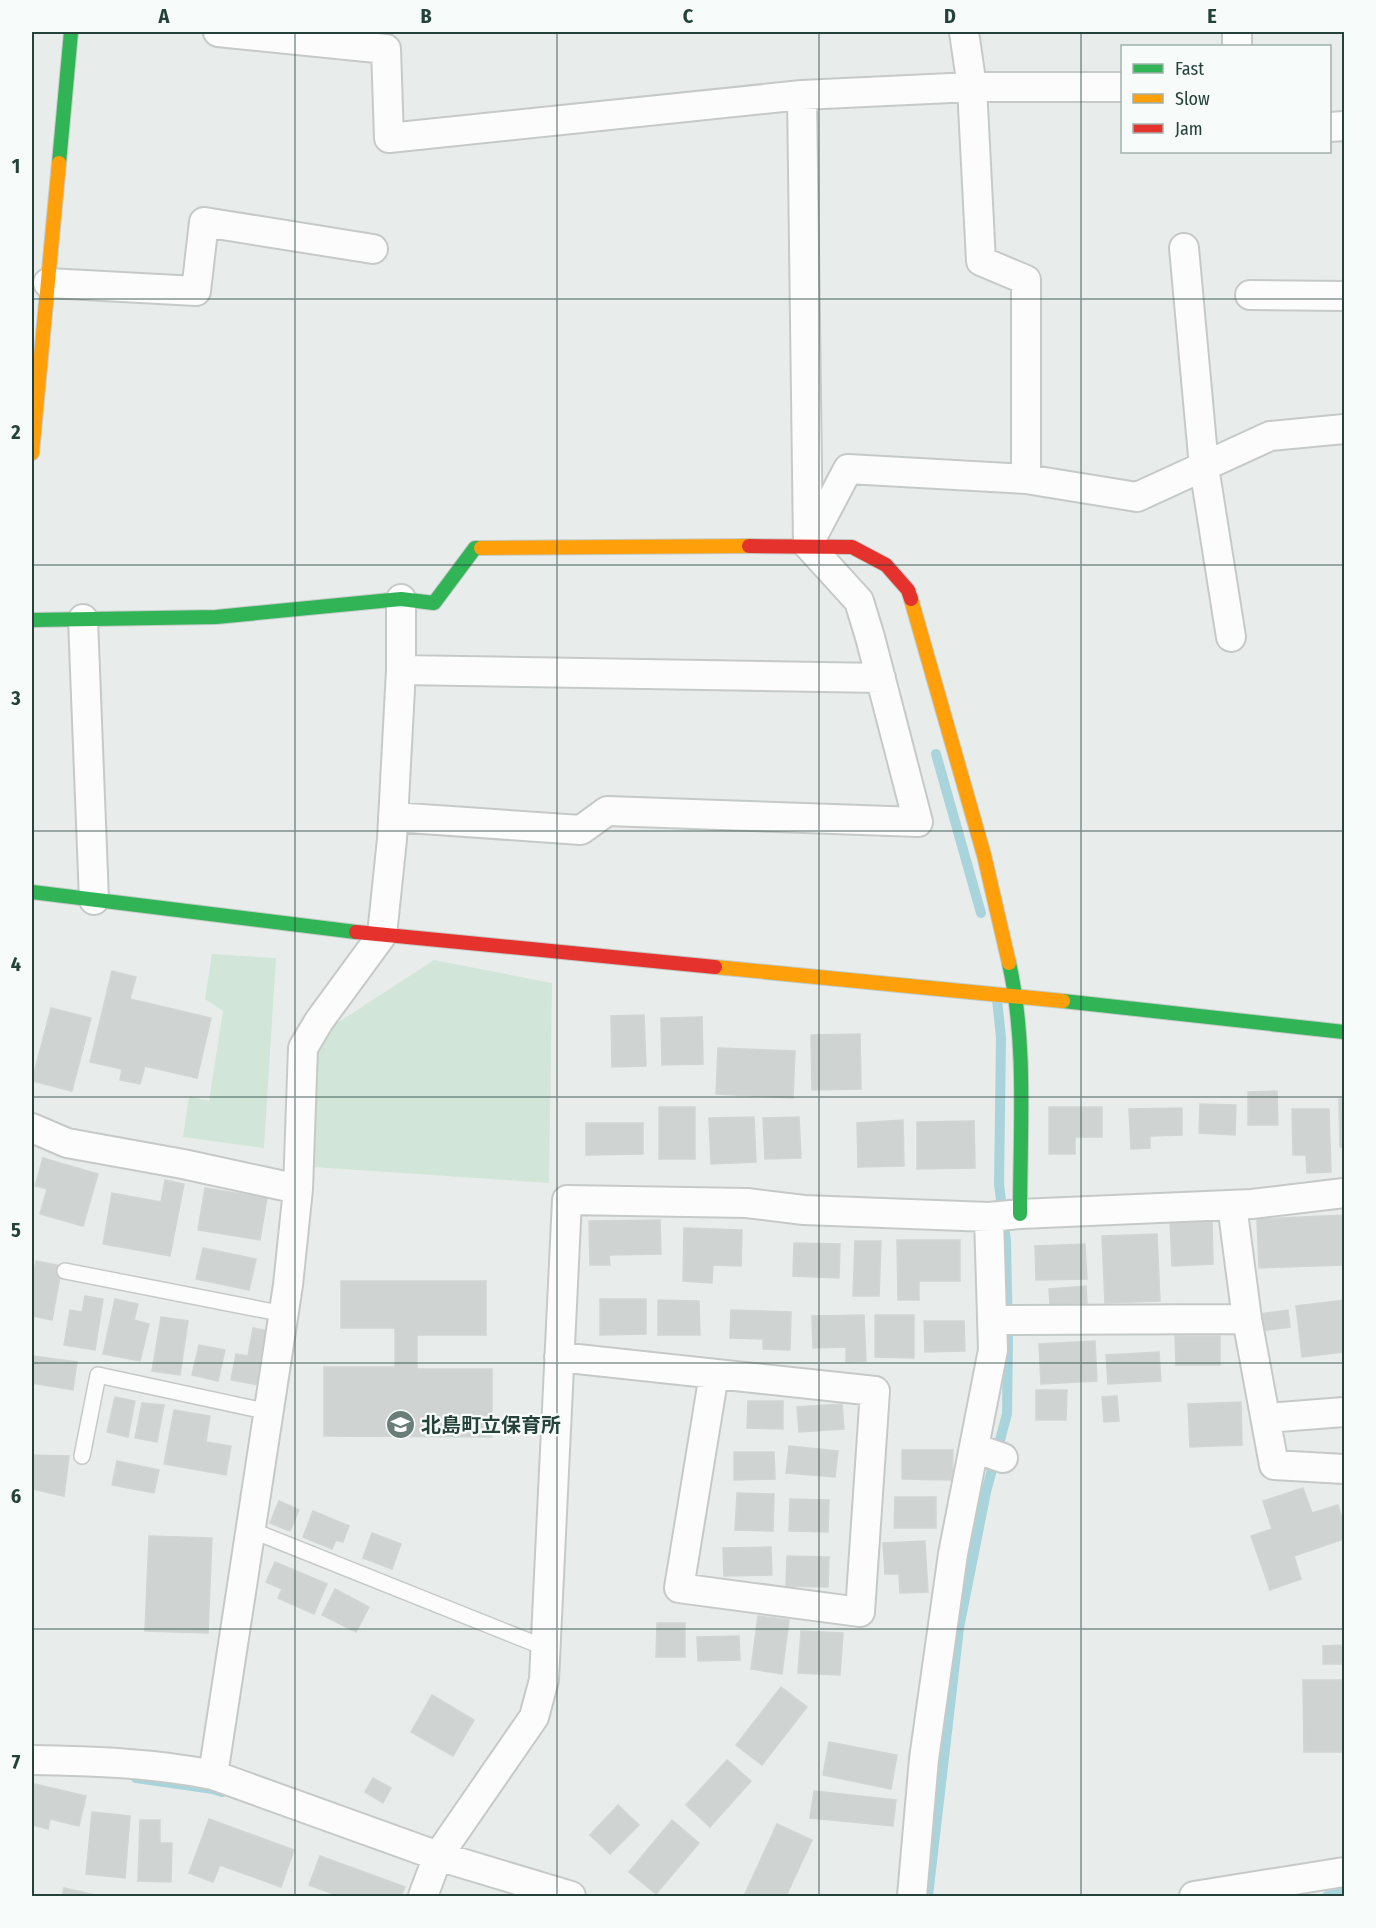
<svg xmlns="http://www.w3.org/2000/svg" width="1376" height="1928" viewBox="0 0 1376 1928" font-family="'Fira Sans Condensed','Noto Sans JP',sans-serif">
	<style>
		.green { fill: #d1e6d8 }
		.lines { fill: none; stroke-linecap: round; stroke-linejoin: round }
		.stream { stroke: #a9d4db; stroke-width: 10 }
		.building { fill: #cfd4d2; stroke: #d1d6d4; stroke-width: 1.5 }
		.lane-casing { stroke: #c5cac8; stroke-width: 18 }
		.street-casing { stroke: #c5cac8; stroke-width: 32 }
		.fast-casing { stroke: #c3cbc8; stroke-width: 16 }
		.slow-casing { stroke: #c3cbc8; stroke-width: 16 }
		.jam-casing { stroke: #c3cbc8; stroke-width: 16 }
		.lane { stroke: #fcfcfc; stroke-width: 15 }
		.street { stroke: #fcfcfc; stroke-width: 28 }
		.fast { stroke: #30b455; stroke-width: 14 }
		.slow { stroke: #ff9f0a; stroke-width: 14 }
		.jam { stroke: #e5322d; stroke-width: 14 }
		.grid { fill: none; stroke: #24423a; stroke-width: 1.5; stroke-opacity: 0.55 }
		.labels { text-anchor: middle; stroke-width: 4.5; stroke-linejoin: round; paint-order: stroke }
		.poi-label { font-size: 20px; font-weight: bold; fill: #24423a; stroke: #f7fbf9; text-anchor: start }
		.neatline { fill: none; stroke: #24423a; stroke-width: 2 }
		.grid-label { font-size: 20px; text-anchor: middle; font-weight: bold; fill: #24423a }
	</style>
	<rect width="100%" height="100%" fill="#e8edeb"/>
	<path class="green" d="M212,954l64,4 -12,190 -81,-11 6,-41 20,5 14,-90 -18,-12z
		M434,960l118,23 -3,200 -236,-16 3,-108 15,-32z"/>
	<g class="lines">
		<path class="stream" d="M936,754l45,159
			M136,1778l77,11 9,3
			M928,1896l31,-268 27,-136 21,-78 1,-73 -2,-100 -7,-57 2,-146 -4,-39
			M1327,1896l17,-3"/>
	</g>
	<path class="building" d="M112,971l24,6 -6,22 81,19 -14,60 -52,-12 -5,18 -20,-4 2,-11 -32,-7z
		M51,1008l40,10 -19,73 -40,-10z
		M644,1015l2,51 -34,1 -1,-51z
		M702,1017l1,47 -41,1 -1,-47z
		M860,1034l1,55 -49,1 -1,-55z
		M718,1048l77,3 -2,47 -77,-4z
		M1277,1091l1,34h-30v-33z
		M1339,1099h5v48h-4z
		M1200,1104l36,1 -1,30 -36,-2z
		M659,1107h36v52h-36z
		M1049,1107h53v30h-27v17h-26z
		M1182,1108v27l-32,1v12l-19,1 -2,-40z
		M1292,1109h37l2,63 -24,1 -1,-18h-13z
		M754,1117l2,45 -45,2 -2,-46z
		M799,1117l2,41 -36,1 -2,-41z
		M903,1120l1,46 -46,1 -1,-44z
		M974,1121l1,47 -58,1v-47z
		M586,1123h57v31l-57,1z
		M43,1158l55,16 -15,52 -43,-12 7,-25 -12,-3z
		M165,1180l19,4 -14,72 -67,-12 9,-51 49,9z
		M205,1188l62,10 -7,42 -62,-10z
		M1344,1215v50l-85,3 -2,-49z
		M660,1220l1,34 -52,1 1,10h-20l-1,-44z
		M1212,1220l1,44 -41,2 -2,-45z
		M684,1228l58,2 -1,36 -28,-1 -1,18 -29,-2z
		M1157,1234l3,67 -55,2 -3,-67z
		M897,1240h63v41h-41v19h-21z
		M855,1241h26l-2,55h-26z
		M794,1243l46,1 -1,34 -46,-2z
		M1085,1244l2,35 -51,1 -1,-34z
		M203,1248l53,11 -7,31 -53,-11z
		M36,1261l26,5 -10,54 -20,-4v-33z
		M341,1281h145v54h-69v34h75v68l-168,-1v-69h71v-39h-54z
		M1086,1286l1,17 -37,3 -1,-17z
		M85,1296l18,3 -8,51 -31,-5 6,-35 12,2z
		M115,1299l23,5 -4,16 15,4 -9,37 -37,-7z
		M600,1299h46v35l-46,1z
		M658,1300l41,1 1,34h-42z
		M1344,1300v52l-42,5 -6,-51z
		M731,1310l60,2 -1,38 -27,-1v-10l-33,-1z
		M1288,1310l2,17 -29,4 -2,-17z
		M864,1315l2,46 -20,1v-15l-33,1 -1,-32z
		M875,1315h39v43l-39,-1z
		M161,1317l27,4 -8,54 -28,-4z
		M924,1321h40l1,30 -40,1z
		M253,1328l17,3 -11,54 -28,-5 5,-26 12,2z
		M1175,1336h45v29h-44z
		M1095,1341l2,40 -56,3 -2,-40z
		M199,1345l26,5 -7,31 -26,-6z
		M1159,1352l2,29 -53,3 -2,-29z
		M33,1356l44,6 -4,28 -41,-7z
		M1036,1390h31l-1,30h-30z
		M1117,1396l2,25 -15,1 -2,-25z
		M115,1397l20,4 -7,36 -21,-5z
		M748,1401h35v28l-36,-1z
		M1241,1402l1,43 -52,2 -2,-43z
		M142,1403l22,2 -7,37 -22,-4z
		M842,1404l2,25 -45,3 -2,-25z
		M174,1410l36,6 -4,26 25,4 -5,29 -62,-11z
		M789,1446l49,5 -3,26 -49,-4z
		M902,1450h51l-1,30 -50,-1z
		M734,1452h40l1,27 -41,1z
		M32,1455l37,1 -5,40 -32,-7z
		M117,1461l42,9 -5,23 -42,-8z
		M1303,1488l9,25 26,-8 6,20v14l-50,17 7,23 -31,11 -19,-54 21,-7 -9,-28z
		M737,1493l37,1 -1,37 -38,-1z
		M895,1497h41v31h-42z
		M790,1499l39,1 -1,32 -39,-1z
		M279,1501l20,9 -9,21 -20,-8z
		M313,1511l36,15 -6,16 -7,-2 -4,9 -29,-12z
		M372,1533l29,11 -9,25 -29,-11z
		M149,1536l63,2 -4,95 -63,-2z
		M925,1541l3,51 -28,1 -1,-19h-14l-2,-31z
		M771,1547l1,28 -48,1 -1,-28z
		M787,1556l42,1 -1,30 -42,-1z
		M275,1562l52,22 -13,30 -36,-16 4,-9 -16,-7z
		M335,1589l34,18 -13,25 -34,-17z
		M758,1616l31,4 -7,54 -31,-5z
		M657,1623h28v34h-29z
		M801,1631l42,2 -3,42 -42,-2z
		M739,1636l1,24 -42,1 -1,-24z
		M1344,1645v19h-21v-18z
		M1303,1680h41v72h-40z
		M781,1687l26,20 -45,58 -26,-20z
		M432,1695l42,25 -21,36 -42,-24z
		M829,1742l68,13 -6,34 -68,-14z
		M727,1760l24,21 -41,46 -24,-22z
		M373,1778l18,10 -8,15 -18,-11z
		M35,1784l51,12 -7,30 -29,-7 -2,10 -16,-4v-28z
		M814,1791l82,9 -3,26 -83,-8z
		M618,1805l21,20 -29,29 -20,-19z
		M92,1812l38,4 -5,62 -39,-4z
		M209,1819l85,31 -13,37 -61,-22 -7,17 -24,-9z
		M140,1820h20v23h12l-1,39 -33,-1z
		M672,1820l27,23 -43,51 -27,-22z
		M777,1824l35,16 -26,56h-42z
		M320,1856l85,31 -4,9h-62l-30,-11z
		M64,1888l36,8h-38z"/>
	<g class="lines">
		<defs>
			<path id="lane" d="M65,1271l219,43
				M82,1456l16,-81 171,37
				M251,1530l295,118"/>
			<path id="street" d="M218,32l168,17 3,89 413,-43 170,-8h150
				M964,32l8,55 9,174 45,19v199
				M1237,46v-14
				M1330,127l14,-1
				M1184,248l20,219 27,170
				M48,283l148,8 8,-69 169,27
				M1250,295l94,1
				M809,543l39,-74 178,10 111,18 133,-61 74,-7
				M83,619l11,281
				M401,670l480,8
				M393,817l188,13 26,-19 311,11 -48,-185 -11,-36 -51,-56 -6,-450
				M32,1128l35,15 116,21 115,25
				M1247,1319l27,146 70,4
				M992,1320l255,-1 -15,-114
				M559,1357l316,34 -15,221 -181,-24 35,-214
				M1266,1418l78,-6
				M974,1448l29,10
				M32,1760c60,1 122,3 181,15l225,81 133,40
				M213,1775l75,-490 10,-96 5,-141 16,-27 63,-86 10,-96 9,-169v-71
				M423,1896l15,-40 96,-139 10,-37 23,-480 180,3 57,7 185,7 31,-3 232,-10 92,-11
				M912,1896l12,-137 29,-205 40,-204 -4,-133
				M1194,1896l150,-24"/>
			<path id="fast" d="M59,163l12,-131
				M32,620l184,-3 185,-18 33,4 41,-55h6
				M32,892l324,40
				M1009,963c18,80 11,169 11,251
				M1063,1001l281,31"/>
			<path id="slow" d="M32,453l27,-290
				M481,548l268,-2
				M911,599l73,256 25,108
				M715,967l348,34"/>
			<path id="jam" d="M749,546l103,1 34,18 22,25 3,9
				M356,932l359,35"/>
		</defs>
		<use href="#lane" class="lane-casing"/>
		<use href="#street" class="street-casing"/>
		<use href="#fast" class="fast-casing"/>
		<use href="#slow" class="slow-casing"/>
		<use href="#jam" class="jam-casing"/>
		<use href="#lane" class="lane"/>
		<use href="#street" class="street"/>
		<use href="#fast" class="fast"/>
		<use href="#slow" class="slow"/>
		<use href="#jam" class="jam"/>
	</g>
	<path class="grid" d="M295,32v1864M557,32v1864M819,32v1864M1081,32v1864M32,299h1312M32,565h1312M32,831h1312M32,1097h1312M32,1363h1312M32,1629h1312"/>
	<defs>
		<symbol id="school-disc" viewBox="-11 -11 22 22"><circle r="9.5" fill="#697e78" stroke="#f7fbf9"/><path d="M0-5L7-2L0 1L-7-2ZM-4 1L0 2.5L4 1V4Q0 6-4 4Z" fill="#fff"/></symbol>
	</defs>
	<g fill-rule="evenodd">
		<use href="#school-disc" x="384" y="1408" width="33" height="33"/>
	</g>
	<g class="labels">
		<g class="poi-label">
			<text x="421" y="1432">北島町立保育所</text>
		</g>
	</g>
	<rect width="1376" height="1928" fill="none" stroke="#f7fbf9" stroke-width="66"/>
	<rect x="1121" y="45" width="210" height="108" fill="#f7fbf9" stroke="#a3b1ad" stroke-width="1.5"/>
	<rect x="1133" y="64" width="30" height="9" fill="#30b455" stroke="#a3b1ad" stroke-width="1.5"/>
	<text x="1175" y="75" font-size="18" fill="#24423a">Fast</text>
	<rect x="1133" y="94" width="30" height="9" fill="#ff9f0a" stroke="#a3b1ad" stroke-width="1.5"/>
	<text x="1175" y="105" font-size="18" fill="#24423a">Slow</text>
	<rect x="1133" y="124" width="30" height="9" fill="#e5322d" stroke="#a3b1ad" stroke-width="1.5"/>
	<text x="1175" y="135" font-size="18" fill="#24423a">Jam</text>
	<rect x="33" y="33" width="1310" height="1862" class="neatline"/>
	<g class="grid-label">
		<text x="164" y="23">A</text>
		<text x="426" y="23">B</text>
		<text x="688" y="23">C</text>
		<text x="950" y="23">D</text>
		<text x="1212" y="23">E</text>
		<text x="16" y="173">1</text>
		<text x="16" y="439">2</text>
		<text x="16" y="705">3</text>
		<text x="16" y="971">4</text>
		<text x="16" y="1237">5</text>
		<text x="16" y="1503">6</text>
		<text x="16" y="1769">7</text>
	</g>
</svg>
